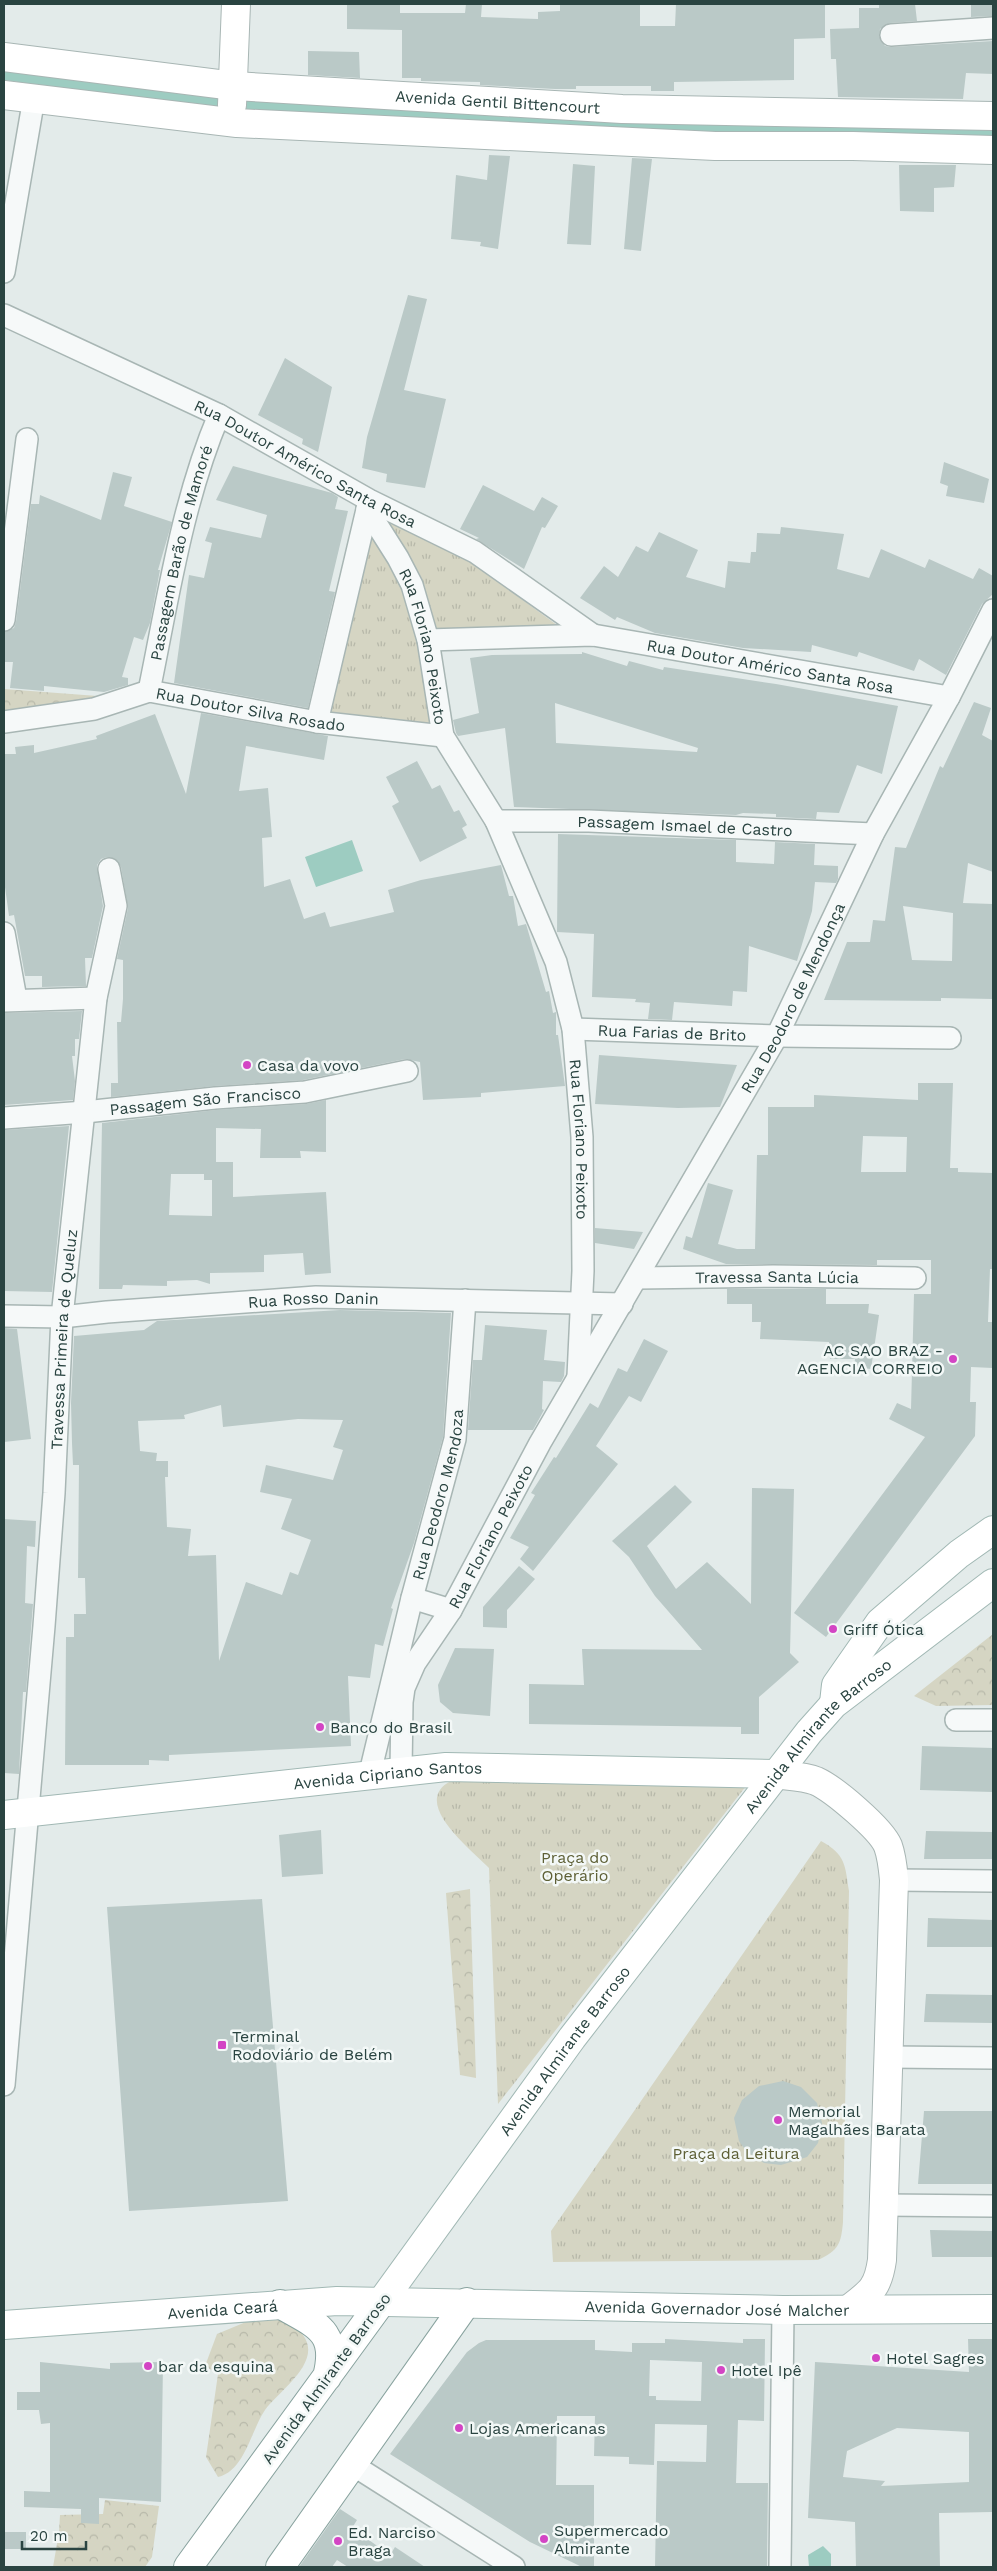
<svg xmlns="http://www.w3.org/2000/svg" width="997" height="2571" viewBox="0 0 997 2571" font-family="'Work Sans',sans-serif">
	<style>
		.forest { fill: url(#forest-crowns) }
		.park { fill: url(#park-tufts) }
		.water { fill: #9dccc1 }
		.building { fill: #bac9c7; fill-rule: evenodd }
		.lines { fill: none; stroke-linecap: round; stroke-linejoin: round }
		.street-casing { stroke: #a8b6b4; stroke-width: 24 }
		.secondary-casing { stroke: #a8b6b4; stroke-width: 30 }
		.primary-casing { stroke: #a1b8b4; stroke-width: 30 }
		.highway-casing { stroke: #89a39f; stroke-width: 30 }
		.street { stroke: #f6f9f9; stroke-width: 21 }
		.secondary { stroke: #fff; stroke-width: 28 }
		.primary { stroke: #fff; stroke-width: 28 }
		.highway { stroke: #fff; stroke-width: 28 }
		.poi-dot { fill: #d345c4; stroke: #f3f8f7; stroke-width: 2 }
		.labels { text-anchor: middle; stroke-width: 5; stroke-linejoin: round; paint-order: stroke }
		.street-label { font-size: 16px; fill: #2a4441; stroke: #f3f8f7 }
		.poi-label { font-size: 16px; fill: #2a4441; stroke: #f3f8f7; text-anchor: start }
		.park-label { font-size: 16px; fill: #5e6036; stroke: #f3f8f7 }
	</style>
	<defs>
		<pattern id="forest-crowns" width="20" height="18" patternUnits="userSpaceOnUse" patternTransform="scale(1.25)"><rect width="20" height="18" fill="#d5d5c3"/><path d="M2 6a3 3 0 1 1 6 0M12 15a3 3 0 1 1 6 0" fill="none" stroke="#b7b8a9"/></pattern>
		<pattern id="park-tufts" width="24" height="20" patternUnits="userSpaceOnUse" patternTransform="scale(1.25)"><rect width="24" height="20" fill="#d5d5c3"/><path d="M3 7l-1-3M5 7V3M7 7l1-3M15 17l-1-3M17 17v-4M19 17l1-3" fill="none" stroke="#b7b8a9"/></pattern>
	</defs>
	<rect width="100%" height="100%" fill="#e3ebea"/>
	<path class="forest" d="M4,689l107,8 -107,15z
		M993,1634v71l-57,1 -22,-10z
		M470,1889l6,189 -16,-3 -14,-182z
		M270,2312c19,6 22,7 33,23 20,27 -23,55 -38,75 -14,20 -20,61 -47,67l-12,-20 12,-83 -13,-8 12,-32z
		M105,2500l54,6 -7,51 -7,10h-92l6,-35 1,-17 43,-1z"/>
	<path class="park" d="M371,505l97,55 93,68 -141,4 15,98 -110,-16z
		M451,1781h299l-252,323 -9,-236c-17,-18 -80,-66 -38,-87z
		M821,1841c25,14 24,24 28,50l-6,331c-2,22 -4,28 -25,38l-265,2 -2,-31z"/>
	<path class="water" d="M4,68l989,57v16l-189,-4 -571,-24 -229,-33z
		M352,840l11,31 -47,16 -11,-30z
		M823,2546l8,8v13h-22l-1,-12z"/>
	<path class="building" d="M347,4h53v9h65l1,-9h16l-1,13 57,2v-7l22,-1v-7h80v22h35l1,-22h149v34l-31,1v41l-120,2v9h-23v-5h-75v3h-21l-75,-4v-3l-59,-1v-3h-19v-48l-55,-1z
		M879,4h36l2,17 -27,2 -10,6 -1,7 6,10 7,1 101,-6v33l-27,-1 -3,26 -125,-2 -2,-38h-5l-1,-30 29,-1v-20h20z
		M971,4h22v12l-22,1z
		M308,51l51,1 1,26 -52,-3z
		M489,155l21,1 -12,93 -18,-3 1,-4 -30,-3 5,-64 31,5z
		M632,158l20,1 -11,92 -17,-2z
		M573,164l22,2 -4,79 -24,-1z
		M899,165h57l-2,22 -20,1v24l-34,-1z
		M408,295l19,4 -23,91 42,9 -21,89 -39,-6 1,-8 -25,-6 5,-31z
		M285,358l47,29 -14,65 -16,-8 1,-5 -45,-24z
		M944,462l45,17 -5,24 -38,-7 2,-10 -8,-3z
		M233,466l99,27 6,4 -3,12 13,2 -19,80 6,1 -27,116 -134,-25 15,-108 15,3 8,-35 -7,-2 5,-14 51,11 6,-23 -51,-15z
		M113,472l19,5 -8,29 48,16 -14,48h2l-10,53 -7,17 -9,-3 -12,40 6,1v7l-24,7 -60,-6v5l-34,-3 3,-26h-9v-30l10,-4 2,-6 15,-118h8l1,-9 61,25z
		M483,485l51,26 8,-14 16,9 -13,22 -3,-1 -18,42 -48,-30 3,-1 -19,-9z
		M781,527l63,7 -7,35 32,9 12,-29 44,19 4,-9 44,20 6,-11 14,8v18l-11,10 -36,71 -27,-16 -5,12 -55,-19 -2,5 -45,-12 -1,7 -68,-4 -88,-15 -38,-16 -2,3 -35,-22 24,-32 14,11 18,-31 12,6 11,-20 39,18 -12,27 39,11 3,-27 22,2 1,-11h5l1,-19 23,1z
		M582,652l45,14 2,-5 34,9 1,-3 112,17 122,22 -16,68 -25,-9 -18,48 -22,-1 -1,7 -40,-2v-3l-33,-1 -7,2 -222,-8 -9,-79 -47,8 -2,-3 -3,-13 26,-7 -9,-55 22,-3 90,-1zM555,703l143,45 -1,4 -141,-9z
		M974,702l17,6 -9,27 11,6v131l-25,-9 -5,40 30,1v95l-52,-1v3l-117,-1 23,-58h23l3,-22 12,1 10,-74 11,1 34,-82 3,2zM903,906l50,7 -1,48 -40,-1z
		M201,713l127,23 -4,24 -78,-14 -7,45 29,-3 4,49 -10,1 2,49 26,-8 14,40 21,-7 5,15 64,-15 -6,-22 33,-10 80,-15 8,31h4l5,30 8,-2 20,68 3,-1 4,22 3,-1v23h2l7,51 -84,7v4l-58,3 -3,-38 -15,-3 -102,21 -89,6 -103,11v-14h7l-1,-61h4l2,-23v-39l-6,-1 11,-51 -7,-41 -3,-6 -11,-4 -6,2 -4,6 6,41 -11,52h-7l1,28 -44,1v-11h-17l-11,-61 -5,1 -5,-36v-126h12l-1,-7 19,-2v8l63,-14 -1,-3 59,-22 31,80z
		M417,761l15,28 8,-4 14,27 5,-2 8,15 -5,3 5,10 -47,24 -28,-56 7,-4 -13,-25z
		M558,834l178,6v22l38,2 1,-22 40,2 -1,21 24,1v13l-2,4 -21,-1 -3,29 -15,50 -48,-15 -2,46 -14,-1 -1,15 -58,-4 -2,18 -24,-1 2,-16 -15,-1 1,-3 -44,-2 2,-63 -37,-2z
		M82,1011l-3,28h-4v17h-3l3,25 -2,19 -69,5v-92z
		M599,1055l138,10 -17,42 -42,1 -83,-4z
		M918,1083h35l-3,85h8v4l35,1v96h-3l-2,53h5v46l-22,-1 -1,35h6l-1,34 -149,201 -32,-24 131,-176 -36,-18 8,-16 14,6 3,-115h17v-34h-54v5l-151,-1 -43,-15 3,-13 6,2 16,-55 25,7 -15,54 19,5h18l2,-94h11v-48h46v-12l104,5zM863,1136l44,1 -1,35h-45z
		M326,1100v52l-26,-1 1,7h-41l1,-29 -45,-1v34h17v35l93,-5 5,81 -26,2 -2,-22 -39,2v17l-54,1v11l-13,-4 -30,1v5l-44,-1 -1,4h-23l3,-166 114,-13 90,-6zM171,1174h33v6h8v36l-43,-1z
		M69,1126l-17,166 -48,-1v-161z
		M595,1228l48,4 -9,17 -39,-6z
		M727,1289h99v15h43l-1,9 11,2 -8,54 -17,-2 1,-8h-25l-1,-17 -69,-3 1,-17h-9v-18h-25z
		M340,1310l111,3 -8,124 -29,106 -23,65 2,1 -10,37 -8,-2 -5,34 -22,-2 3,70 -182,9v6l-20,-1v5h-84l1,-128h8v-23h12l-1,-36h-7l1,-113h-6l-1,-22 -1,-40 3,-67 70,-6 13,-9zM221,1405l2,22 75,-8 45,1 -10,27 10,3 -10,30 -67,-15 -6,27 32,7 -11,30 30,11 -13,35 -8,-3 -8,23 -36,-13 -27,79 -3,-106 -28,1 3,-27 -24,-2 -2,-50h3v-16h-12l1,-8 -17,-2 -2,-30 47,-2 -1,-4z
		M485,1325l62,5 -3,30 21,2 -1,14 -3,6 -18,-1 -1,28 2,1 -11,20h-65l5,-70h9z
		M4,1328l13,1 14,110 -27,3z
		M644,1339l24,12 -27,51 -12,-6 -33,50 22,18 -85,107 -13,-12 9,-12 -19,-9 25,-43 -4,-2 23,-36 2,1 34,-55 8,5 20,-40 9,4z
		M675,1485l17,17 -45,44 29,43 31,-27 44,42 1,-116 42,1 -4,164 9,9 -40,35v37h-18v-7l-212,-3v-40l55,1 -2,-36 120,1 -47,-54 -26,-39 -17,-16z
		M4,1519l32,2 -1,26 -8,-1 -2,57 8,1 -7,88h-3l-4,82 -15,-1z
		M519,1566l16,13 -28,31v18l-24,-1v-20z
		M455,1648l39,1 -4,67 -37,-3 -13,-11 -2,-17z
		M922,1746l71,2v44l-73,-2z
		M321,1830l2,44 -41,3 -3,-42z
		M926,1831l67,1v27h-69z
		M262,1899l26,302 -159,10 -22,-304z
		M928,1918l65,2v27h-66z
		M926,1994l67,1v28l-69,-1z
		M783,2081l18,6 16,16 5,20 -4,20 -11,14 -26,8 -17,-2 -18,-12 -7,-10 -5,-23 8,-18 17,-14z
		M924,2111h69v73h-75z
		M930,2230l63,1v26h-61z
		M665,2339l78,4v-4h22l-1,82 -26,-1 -2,63h32l-1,84h-112l2,-106 49,1 1,-37 -52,-1 -1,41 -25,-1v-7l-35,-1 1,-40h-38l-1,69h38v82h-12l-52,-25 -140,-88 77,-102 12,-9 7,-3h109v10l37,2v-9h33zM650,2360l52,2 -1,39 -45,-1v-4h-7z
		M968,2339h25v173l-54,1 1,54h-84l-1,-45 -47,-4 7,-156 154,10zM897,2428l72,4v50l-88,4 4,-5 -42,-4 4,-26z
		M40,2362l70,7v-6l53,-1 -2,140 -62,-4v26l-18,-1v-14l-57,-2v-16l26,1v-69l-9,1 -2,-14h-22v-18h23z
		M340,2509l17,11 -5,8 38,27 5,-8 30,20h-77l-11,-7 -5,7h-33z
		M4,2532h22v17h-22z"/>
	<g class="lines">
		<defs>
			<g id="street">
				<path d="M891,35l102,-7"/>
				<path d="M4,272l30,-174"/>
				<path id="s1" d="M4,315l215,100 150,85 106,52 118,83"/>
				<path id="s2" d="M367,509l31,49 14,27 16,55 15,96 53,85 60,141 17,67 9,108 1,134 -5,105"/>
				<path d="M4,620l23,-181"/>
				<path id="s3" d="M428,640l165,-5 356,62"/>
				<path id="s4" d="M149,691c19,-92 33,-189 70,-276"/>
				<path id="s5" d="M4,722l90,-13 55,-18 168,31 126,14"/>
				<path d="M317,722l52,-221"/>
				<path id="s6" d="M496,821h93l284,13"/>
				<path d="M4,933l12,66"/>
				<path d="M4,1001l92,-3"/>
				<path id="s7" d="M573,1029l204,7 173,2"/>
				<path id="s8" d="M4,1118l81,-6 130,-14 90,-6 102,-21"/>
				<path id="s9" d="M638,1278l135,-2 142,2"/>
				<path id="s10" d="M4,1316l58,1 45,-5 209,-15 306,7"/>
				<path d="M412,1598l39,12"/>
				<path d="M956,1720h37"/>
				<path id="s11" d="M401,1771l1,-69 2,-14 11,-25 36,-53 89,-167 237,-407 96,-202 76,-137 44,-87"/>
				<path id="s12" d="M369,1777l43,-179 43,-159 10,-139"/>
				<path d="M894,1880l99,1"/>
				<path d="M888,2057l105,1"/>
				<path id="s13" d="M4,2085l40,-459 10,-133 8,-176 34,-319 20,-92 -7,-37"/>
				<path d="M883,2205l110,1"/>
				<path d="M353,2465l161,102"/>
				<path d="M780,2567l3,-257"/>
			</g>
			<g id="secondary">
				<path id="s14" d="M4,57l230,29 388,23 371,7"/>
				<path d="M4,95l233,28 478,23h138l140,4"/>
				<path d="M232,105l4,-101"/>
				<path d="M774,1774c13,2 30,2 42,7 18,8 65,48 72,65 4,11 5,23 6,34l-12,380c-4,28 -11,32 -33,49"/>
			</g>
			<g id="primary">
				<path d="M834,1703l2,-18 44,-63 79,-68 34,-24"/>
				<path id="s15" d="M4,1815l442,-48 328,7"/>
				<path id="s16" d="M382,2301l190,-263 237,-306 25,-28 159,-121"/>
				<path id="s17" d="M4,2325l333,-24 446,9 210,-1"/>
			</g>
			<path id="highway" d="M280,2304c36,21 59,26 47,73
				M188,2567l194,-266
				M280,2567l187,-265"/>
		</defs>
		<use href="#street" class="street-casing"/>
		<use href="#secondary" class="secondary-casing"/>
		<use href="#primary" class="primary-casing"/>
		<use href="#highway" class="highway-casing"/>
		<use href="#street" class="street"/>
		<use href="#secondary" class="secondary"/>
		<use href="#primary" class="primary"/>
		<use href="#highway" class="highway"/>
	</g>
	<g class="poi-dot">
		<circle cx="247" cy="1065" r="5"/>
		<circle cx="953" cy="1359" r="5"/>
		<circle cx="833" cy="1629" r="5"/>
		<circle cx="320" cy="1727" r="5"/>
		<rect x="217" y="2040" width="10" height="10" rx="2.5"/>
		<circle cx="778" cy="2120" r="5"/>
		<circle cx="876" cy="2358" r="5"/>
		<circle cx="148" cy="2366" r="5"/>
		<circle cx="721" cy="2370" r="5"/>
		<circle cx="459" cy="2428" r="5"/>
		<circle cx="544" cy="2539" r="5"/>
		<circle cx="338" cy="2541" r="5"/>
	</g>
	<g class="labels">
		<g class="street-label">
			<text dy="6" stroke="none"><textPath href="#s14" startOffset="496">Avenida Gentil Bittencourt</textPath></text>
			<text dy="6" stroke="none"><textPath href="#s1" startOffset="336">Rua Doutor Américo Santa Rosa</textPath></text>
			<text dy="6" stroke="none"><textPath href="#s4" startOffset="142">Passagem Barão de Mamoré</textPath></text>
			<text dy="6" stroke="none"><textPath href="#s2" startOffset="151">Rua Floriano Peixoto</textPath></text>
			<text dy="6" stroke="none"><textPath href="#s3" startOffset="345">Rua Doutor Américo Santa Rosa</textPath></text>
			<text dy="6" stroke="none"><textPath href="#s5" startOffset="252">Rua Doutor Silva Rosado</textPath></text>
			<text dy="6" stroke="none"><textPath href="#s6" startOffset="189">Passagem Ismael de Castro</textPath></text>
			<text dy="6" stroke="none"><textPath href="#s11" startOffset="876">Rua Deodoro de Mendonça</textPath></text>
			<text dy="6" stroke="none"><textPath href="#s7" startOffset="99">Rua Farias de Brito</textPath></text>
			<text dy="6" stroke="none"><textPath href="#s8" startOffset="202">Passagem São Francisco</textPath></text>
			<text dy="6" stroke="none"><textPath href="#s2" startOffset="676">Rua Floriano Peixoto</textPath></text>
			<text dy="6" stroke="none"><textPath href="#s9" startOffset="139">Travessa Santa Lúcia</textPath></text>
			<text dy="6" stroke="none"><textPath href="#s10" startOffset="310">Rua Rosso Danin</textPath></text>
			<text dy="6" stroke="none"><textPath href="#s13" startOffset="748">Travessa Primeira de Queluz</textPath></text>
			<text dy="6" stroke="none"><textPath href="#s12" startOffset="291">Rua Deodoro Mendoza</textPath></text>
			<text dy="6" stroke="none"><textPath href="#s11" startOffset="258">Rua Floriano Peixoto</textPath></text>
			<text dy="6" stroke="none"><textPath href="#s16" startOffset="715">Avenida Almirante Barroso</textPath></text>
			<text dy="6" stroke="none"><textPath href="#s15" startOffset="386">Avenida Cipriano Santos</textPath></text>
			<text dy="6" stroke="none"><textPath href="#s16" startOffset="310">Avenida Almirante Barroso</textPath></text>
			<text dy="6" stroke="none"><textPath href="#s17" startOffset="714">Avenida Governador José Malcher</textPath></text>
			<text dy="6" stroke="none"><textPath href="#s17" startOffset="219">Avenida Ceará</textPath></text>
			<text transform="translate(326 2378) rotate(-54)" y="6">Avenida Almirante Barroso</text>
		</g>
		<g class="poi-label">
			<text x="257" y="1071">Casa da vovo</text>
			<text x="943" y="1356" text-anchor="end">AC SAO BRAZ -<tspan x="943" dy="18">AGENCIA CORREIO</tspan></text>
			<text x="843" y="1635">Griff Ótica</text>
			<text x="330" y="1733">Banco do Brasil</text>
			<text x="232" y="2042">Terminal<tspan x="232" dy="18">Rodoviário de Belém</tspan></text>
			<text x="788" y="2117">Memorial<tspan x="788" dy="18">Magalhães Barata</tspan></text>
			<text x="886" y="2364">Hotel Sagres</text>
			<text x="158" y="2372">bar da esquina</text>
			<text x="731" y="2376">Hotel Ipê</text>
			<text x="469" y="2434">Lojas Americanas</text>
			<text x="554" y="2536">Supermercado<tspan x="554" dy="18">Almirante</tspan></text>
			<text x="348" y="2538">Ed. Narciso<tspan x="348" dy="18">Braga</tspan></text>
		</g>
		<g class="park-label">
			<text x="575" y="1863">Praça do<tspan x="575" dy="18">Operário</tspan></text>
			<text x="736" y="2159">Praça da Leitura</text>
		</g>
	</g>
	<rect width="997" height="2571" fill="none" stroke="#2a4441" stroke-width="10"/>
	<path d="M22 2541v8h64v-8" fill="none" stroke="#2a4441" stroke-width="2.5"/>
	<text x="30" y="2541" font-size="15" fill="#2a4441" stroke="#f3f8f7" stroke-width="4" paint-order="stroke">20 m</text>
</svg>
